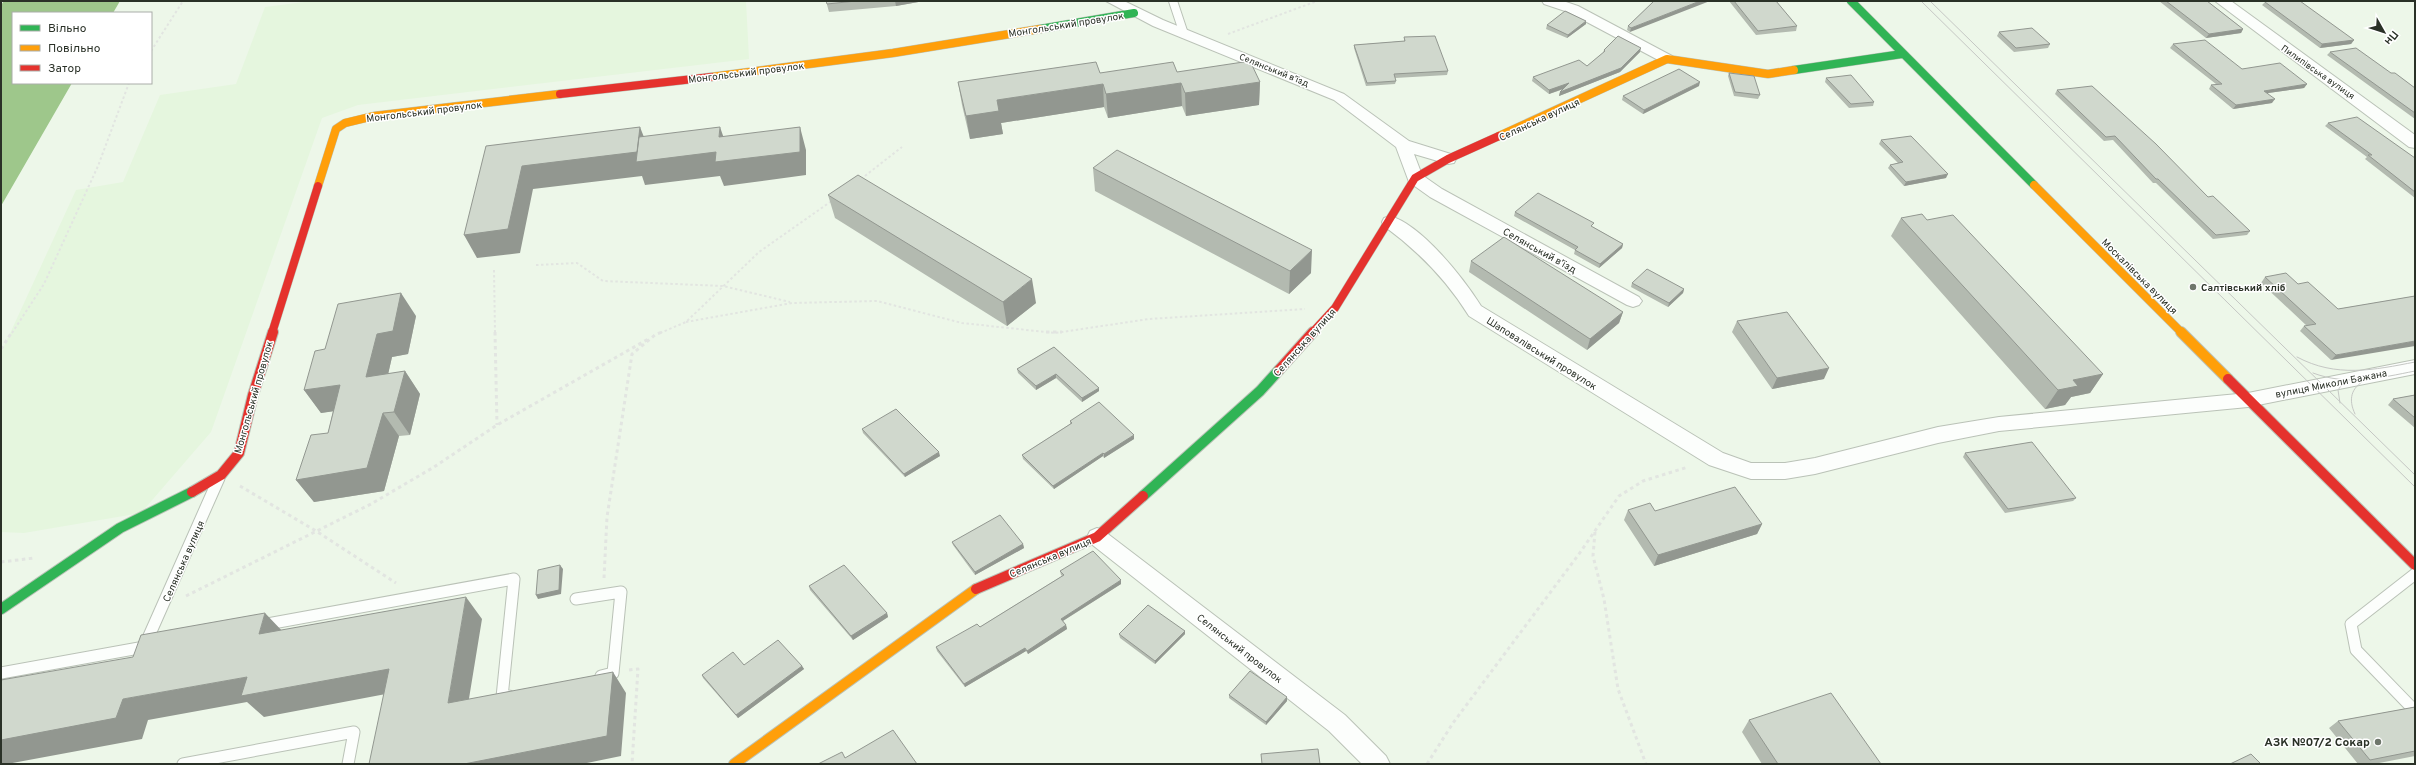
<svg xmlns="http://www.w3.org/2000/svg" width="2416" height="765" viewBox="0 0 2416 765" font-family="Overpass,sans-serif">
	<style>
		.built { fill: #e5f6de }
		.water { fill: #9ec78b }
		.lines { fill: none; stroke-linecap: round; stroke-linejoin: round }
		.lane-far1-casing { stroke: #bac2b7; stroke-width: 10 }
		.lane-casing { stroke: #bac2b7; stroke-width: 13 }
		.street-casing { stroke: #bac2b7; stroke-width: 2 }
		.fast-far1-casing { stroke: #bac2b7; stroke-width: 9 }
		.fast-casing { stroke: #bac2b7; stroke-width: 12 }
		.slow-far1-casing { stroke: #bac2b7; stroke-width: 9 }
		.slow-casing { stroke: #bac2b7; stroke-width: 12 }
		.jam-far1-casing { stroke: #bac2b7; stroke-width: 9 }
		.jam-casing { stroke: #bac2b7; stroke-width: 12 }
		.path-far1 { stroke: #e2e5e1; stroke-width: 2; stroke-dasharray: 2.5 2.5; stroke-linecap: butt }
		.path { stroke: #e2e5e1; stroke-width: 3; stroke-dasharray: 3.5 3.5; stroke-linecap: butt }
		.lane-far1 { stroke: #fcfefc; stroke-width: 8 }
		.lane { stroke: #fcfefc; stroke-width: 11 }
		.street { fill: #fcfefc; fill-rule: evenodd }
		.fast-far1 { stroke: #30b455; stroke-width: 8 }
		.fast { stroke: #30b455; stroke-width: 10 }
		.slow-far1 { stroke: #ff9f0a; stroke-width: 8 }
		.slow { stroke: #ff9f0a; stroke-width: 10 }
		.jam-far1 { stroke: #e5322d; stroke-width: 8 }
		.jam { stroke: #e5322d; stroke-width: 10 }
		.tram { stroke: #c5c7c4; stroke-width: 1 }
		.wall { fill: #b3bab0 }
		.shaded-wall { fill: #929790 }
		.building { fill: #d0d8cd; stroke: #929790 }
		.poi-dot { fill: #6e766b; stroke: #fff; stroke-width: 1.5 }
		.labels { text-anchor: middle; stroke-width: 3; stroke-linejoin: round; paint-order: stroke }
		.far-street-label { font-size: 9px; fill: #2a3127; stroke: #fff }
		.street-label { font-size: 10px; fill: #2a3127; stroke: #fff }
		.poi-label { font-size: 10px; font-weight: bold; fill: #2a3127; stroke: #fff; text-anchor: start }
		.near-poi-label { font-size: 12px; font-weight: bold; fill: #2a3127; stroke: #fff; text-anchor: end }
	</style>
	<rect width="100%" height="100%" fill="#edf7e9"/>
	<path class="built" d="M312,1h434l3,58 -391,46 -36,13 -111,314 -70,81 -117,20 -23,-1v-179l75,-163 47,-8 37,-87 76,-11 29,-77z"/>
	<path class="water" d="M4,1h116l-7,12h-100v70h59l-71,123v-201z"/>
	<g class="lines">
		<defs>
			<path id="lane-far1" d="M1173,1l11,33"/>
			<path id="lane" d="M2415,574l-64,50 5,26 59,61
				M576,599l45,-7 -8,81 -12,3
				M262,625l252,-46 -12,118 7,-1
				M145,645l74,-167
				M1,673l149,-27
				M183,764l171,-32 -6,32"/>
			<path id="street" d="M1106,1h18l39,19 181,74 65,47 45,14 2,4 -2,4 -6,1 -34,-10 8,21 20,14 197,108 3,4 -3,4 -6,2 -6,-2 -197,-108 -21,-15 -13,-35 -62,-47 -181,-74z
				M1542,1h21l15,5 94,50 2,3 -7,4 -5,-1 -94,-50 -24,-8z
				M2215,1h16l184,134v13l-6,-1z
				M1390,216c32,9 74,63 91,90l242,147 28,10h34l30,-5 123,-31 61,-10 249,-24 167,-33v14l-167,33 -249,24 -61,12 -123,31 -30,5h-34l-42,-14 -240,-149c-23,-37 -51,-65 -85,-90l-2,-4 2,-4z
				M1097,528l7,3 241,184 41,41 4,8h-28l-33,-33 -239,-188 -3,-6 3,-6z"/>
			<path id="fast-far1" d="M1851,1l183,184
				M1040,29l94,-16
				M1794,70l108,-16"/>
			<path id="fast" d="M1143,496l117,-105 19,-21
				M1,609l119,-81 72,-36"/>
			<path id="slow-far1" d="M711,77l182,-24 147,-24
				M1499,136l168,-77 101,15 26,-4
				M2034,185l148,148
				M318,186l18,-57 9,-6 29,-7 186,-22"/>
			<path id="slow" d="M2181,332l47,47
				M734,764l242,-175"/>
			<path id="jam-far1" d="M560,94l151,-17
				M272,333l46,-147
				M1312,333l23,-25 80,-130 33,-19 51,-23"/>
			<path id="jam" d="M1279,370l34,-38
				M2228,379l187,186
				M192,492l29,-17 18,-22 14,-58 20,-63
				M976,589l121,-52 46,-41"/>
		</defs>
		<use href="#lane-far1" class="lane-far1-casing"/>
		<use href="#lane" class="lane-casing"/>
		<use href="#street" class="street-casing"/>
		<use href="#fast-far1" class="fast-far1-casing"/>
		<use href="#fast" class="fast-casing"/>
		<use href="#slow-far1" class="slow-far1-casing"/>
		<use href="#slow" class="slow-casing"/>
		<use href="#jam-far1" class="jam-far1-casing"/>
		<use href="#jam" class="jam-casing"/>
		<path class="path-far1" d="M1228,34l89,-33
			M151,51l32,-50
			M861,179l41,-32
			M536,265l41,-2 26,18 120,5 67,16
			M494,270l1,63
			M686,322l106,-19 85,-2 85,22 93,10 94,-14 156,-10
			M12,333l32,-49 54,-118 31,-83
			M660,333l26,-11 73,-70 74,-52"/>
		<path class="path" d="M495,332l2,93
			M1046,332h16
			M1,349l11,-17
			M240,486l76,45 80,52
			M1595,532l-2,24 11,43 14,90 28,75
			M1,562l33,-4
			M604,578l3,-61 25,-163 23,-19 7,-3
			M186,596l185,-92 63,-37 63,-42 153,-87
			M629,670l9,-1 -6,95
			M1427,764l26,-41 126,-169 40,-58 24,-15 45,-14"/>
		<use href="#lane-far1" class="lane-far1"/>
		<use href="#lane" class="lane"/>
		<use href="#street" class="street"/>
		<use href="#fast-far1" class="fast-far1"/>
		<use href="#fast" class="fast"/>
		<use href="#slow-far1" class="slow-far1"/>
		<use href="#slow" class="slow"/>
		<use href="#jam-far1" class="jam-far1"/>
		<use href="#jam" class="jam"/>
		<path class="tram" d="M1921,1l494,486
			M1930,1l485,474
			M2297,357c39,21 77,13 118,5
			M2313,373c34,13 67,5 102,-2
			M2340,403l-2,-13 8,-11
			M2355,414c-7,-15 -4,-26 10,-34"/>
	</g>
	<path class="wall" d="M826,1h98l-28,5 -67,6z
		M1654,1l-24,31 -3,-2 1,-4z
		M1729,1h47l21,25 -1,5 -40,4z
		M2159,1h48l36,28 -2,4 -35,5z
		M2265,2l89,38 -3,4 -31,4 -58,-43z
		M1586,24l-19,14 -21,-9 1,-4z
		M1999,32l51,12 -2,4 -34,4 -17,-16z
		M1404,37l44,34 -1,4 -52,3 1,3 -1,3 -29,2 -12,-38v-3l50,-4z
		M2173,44l69,25 65,15 -3,4 -36,5 4,10 -39,6 -24,-20 2,-4 5,-1 -46,-36z
		M1604,50l36,2 -20,20 -61,24 1,-4 4,-3 -15,5 -17,-13 1,-4 54,-11 16,-13z
		M2330,52l61,21 24,15v31l-88,-64z
		M1177,72l83,10 -1,23 -73,11 -4,-10 -74,12 -4,-11 -103,16 2,11 -33,5 -8,-34 -4,-23 142,-9z
		M1729,73l31,22 -2,4 -24,-3 -6,-20z
		M1826,78l48,24 -1,4 -24,2 -24,-26z
		M1699,86l-56,28 -21,-14 1,-4z
		M2057,90l151,107 42,34 -3,4 -34,4 -57,-56h-3l-40,-43 -9,1 -49,-47z
		M2328,123l87,35v40l-50,-39 2,-2 -42,-31z
		M1881,140l65,38 -42,8 -16,-18 2,-3 8,-2 -19,-19z
		M1093,168l218,105 -22,21 -194,-103z
		M828,195l208,108 -29,23 -172,-108z
		M1515,212l78,15 30,17 -1,4 -23,20 -25,-14 1,-4 -61,-34z
		M1901,218l26,2 176,154 -13,19 -19,4 -6,8 -20,4 -154,-173z
		M1471,261l152,51 -4,11 -32,27 -118,-78z
		M2265,277l33,7 40,25 77,-13 -84,64 -31,-29 4,-5h3l-46,-43z
		M1632,283l52,6 -1,4 -15,14 -37,-20z
		M416,316l-8,38 -16,3 -4,17 17,-3 15,23 -10,41 -11,1 -15,55 -70,11 -18,-22 32,-47 5,-22 -12,2 -17,-23 21,-41z
		M1737,321l87,58 -52,10 -40,-57z
		M1054,347l45,44 -17,11 -26,-24 -20,12 -18,-17 -1,-4z
		M2415,395v33l-27,-23 5,-6z
		M1070,421l64,18 -30,19 -1,-2 -49,33 -31,-30 -1,-4 48,-31z
		M862,429l78,27 -35,21 -42,-44z
		M1965,453l111,45 -3,3 -68,12 -42,-56z
		M1628,510l27,1 107,13 -5,10 -103,32 -30,-46z
		M952,542l71,2 1,4 -49,27 -22,-30z
		M1060,571l61,9v4l-58,37 3,4 1,4 -39,25 -2,-3 -61,36 -28,-36 -1,-4 44,-20 82,-51 -1,-1z
		M809,586l78,27 1,4 -35,23 -43,-50z
		M1185,631v3l-30,30 -35,-26 -1,-4z
		M744,665l58,1 2,3 -66,49 -35,-40 -1,-3z
		M1229,695l58,2v4l-21,24 -37,-27z
		M2415,707v49l-41,8h-16l-29,-36 9,-7z
		M1749,720l132,44h-119l-20,-32z"/>
	<path class="shaded-wall" d="M895,1h29l-28,5z
		M1700,1h10l-80,31 1,-4z
		M2092,1h9l-9,1z
		M1586,21v3l-19,14 1,-3z
		M2243,29l-2,4 -35,5 3,-4z
		M2354,40l-3,4 -31,4 2,-4z
		M1641,48l-1,4 -20,20 -61,24 1,-4z
		M1260,82l-1,23 -73,11 -1,-23z
		M1700,82l-1,4 -56,28 1,-4z
		M1181,83l1,23 -74,12 -2,-24z
		M1569,83l-1,4 -19,7v-4z
		M1103,84l1,23 -103,16 2,11 -33,5 -4,-23 31,-16z
		M2307,84l-3,4 -43,6 3,-3z
		M2275,99l-3,4 -39,6 3,-4z
		M640,127l9,23 151,-23 6,23v25l-82,11 -4,-10 -75,9 -3,-9 -109,13 -13,64 -43,5 -13,-23 58,-69z
		M720,127l8,23 -9,-13z
		M1948,174l-2,4 -42,8 2,-4z
		M1623,244l-1,4 -23,20 1,-4z
		M1312,250l-1,23 -22,21 1,-23z
		M1032,279l4,24 -29,23 -4,-24z
		M1684,289l-1,4 -15,14 1,-4z
		M401,293l15,23 -8,38 -16,3 -10,44 -16,-24 11,-43z
		M1623,312l-4,11 -32,27 3,-11z
		M2415,341v5l-84,14 5,-5z
		M1829,368l-5,11 -52,10 5,-11z
		M405,371l15,23 -10,41 -16,-23z
		M1056,374v4l-20,12v-4z
		M2103,374l-13,19 -19,4 -6,8 -20,4 13,-19 15,-10z
		M340,385l17,23 -36,5 -17,-23z
		M1099,388v3l-17,11v-4z
		M383,413l16,23 -15,55 -70,11 -18,-22z
		M1134,435v4l-30,19v-4z
		M939,452l1,4 -35,21 -1,-3z
		M1103,453v3l-49,33 -1,-3z
		M1762,524l-5,10 -103,32 4,-11z
		M1023,544l1,4 -49,27v-3z
		M560,565l3,4 -2,25 -23,5 -2,-4z
		M1121,580v4l-60,38v-3z
		M466,597l16,22 -17,104 -17,-20z
		M265,613l21,22 -27,-1z
		M887,613l1,4 -35,23 -2,-4z
		M1066,625l1,4 -39,25 -1,-3z
		M1185,631v3l-30,30v-3z
		M1025,648l1,3 -61,36 -1,-3z
		M802,666l2,3 -66,49 -2,-3z
		M389,669l18,21 -143,27 -17,-15 -99,18 -6,19 -135,25h-6v-24l122,-41 124,-22z
		M613,672l13,21 -5,63 -39,8h-118z
		M1287,697v4l-21,24v-3z"/>
	<path class="building" d="M826,1h30l-29,3z
		M1654,1h46l-69,27 -3,-2z
		M1734,1h42l21,25 -39,5z
		M2166,1h41l36,28 -34,5z
		M2268,1h32l54,39 -32,4 -57,-42z
		M1565,11l21,10 -18,14 -21,-10z
		M2032,28l18,16 -34,4 -17,-16z
		M1435,36l13,35 -54,3 2,7 -29,2 -13,-38 51,-4 -1,-4z
		M1618,36l23,12 -20,20 -61,24 9,-9 -20,7 -16,-13 46,-17 8,6 18,-15 -1,-1z
		M2205,40l37,29 38,-6 27,21 -43,7 11,8 -39,6 -25,-20 11,-1 -49,-40z
		M2356,48l35,25h4l20,15v25l-85,-61z
		M1250,61l10,21 -75,11 -4,-10 -75,11 -3,-10 -106,16 2,11 -33,5 -8,-34 138,-20 4,11 73,-11 4,10z
		M1679,69l21,13 -56,28 -21,-14z
		M1729,73l25,3 6,19 -25,-3z
		M1851,75l23,27 -23,2 -25,-26z
		M2092,86l64,58 52,53 5,-1 37,35 -34,4 -58,-56h-2l-41,-43 -9,1 -49,-47z
		M2357,117l58,41v34l-47,-37h4l-44,-32z
		M640,127l-3,25 -115,14 -14,63 -44,6 22,-89z
		M720,127l-1,10 81,-10v25l-85,10 1,-10 -80,10 3,-25z
		M1911,136l37,38 -42,8 -16,-17 13,-3 -22,-22z
		M1117,150l195,100 -22,21 -197,-103z
		M858,175l174,104 -29,23 -175,-107z
		M1538,193l56,30 -3,3 32,18 -23,20 -25,-14 3,-3 -63,-35z
		M1922,214l5,6 26,-5 150,159 -30,6 5,6 -20,4 -157,-172z
		M1504,237l119,75 -33,27 -119,-78z
		M1647,269l37,20 -15,14 -37,-20z
		M2286,273l12,11 10,-2 30,27 77,-13v45l-79,14 -32,-29 12,-2 -51,-47z
		M401,293l-8,38 -16,3 -11,43 39,-6 -11,41 -11,1 -16,55 -71,12 15,-45 17,-2 12,-48 -36,5 11,-39 10,-2 13,-45z
		M1787,312l42,56 -52,10 -40,-57z
		M1054,347l45,41 -17,10 -26,-24 -20,12 -19,-17z
		M2415,395v23l-22,-19z
		M1099,402l35,33 -30,19 -1,-1 -50,33 -31,-31 50,-32 -2,-2z
		M896,409l43,43 -35,22 -42,-45z
		M2032,442l44,56 -68,11 -43,-56z
		M1735,487l27,37 -104,31 -30,-45 22,-7 5,8z
		M1000,515l23,29 -48,28 -23,-30z
		M1093,551l28,29 -60,39 5,6 -39,26 -2,-3 -61,36 -28,-37 41,-23 3,3 84,-52 -4,-4z
		M560,565l-1,25 -23,5 2,-25z
		M844,565l43,48 -36,23 -42,-50z
		M466,597l-18,106 165,-31 -6,64 -143,28h-95l20,-95 -148,27 6,-19 -124,22 -7,19 -115,22v-60l132,-23 8,-22 124,-22 -6,21z
		M1148,605l37,26 -30,30 -36,-27z
		M778,640l24,26 -66,49 -34,-40 31,-23 11,13z
		M1250,671l37,26 -21,25 -37,-27z
		M1831,693l50,71h-103l-29,-44z
		M2415,707v44l-45,9 -32,-39z
		M893,730l24,34h-99l24,-12 3,6z
		M1318,749l2,15h-58l-1,-10z
		M2251,754l10,10h-31z"/>
	<g class="poi-dot">
		<circle cx="2193" cy="287" r="4"/>
		<circle cx="2378" cy="742" r="4"/>
	</g>
	<g class="labels">
		<g class="far-street-label">
			<text transform="translate(1274 70) rotate(22)" y="3">Селянський вʼїзд</text>
			<text transform="translate(2318 72) rotate(35)" y="3">Пилипівська вулиця</text>
		</g>
		<g class="street-label">
			<text transform="translate(1066 24) rotate(-9)" y="4">Монгольський провулок</text>
			<text transform="translate(746 72) rotate(-7)" y="4">Монгольський провулок</text>
			<text transform="translate(424 111) rotate(-7)" y="4">Монгольський провулок</text>
			<text transform="translate(1539 119) rotate(-25)" y="4">Селянська вулиця</text>
			<text transform="translate(1540 250) rotate(29)" y="4">Селянський вʼїзд</text>
			<text transform="translate(2140 276) rotate(45)" y="4">Москалівська вулиця</text>
			<text transform="translate(1304 342) rotate(-48)" y="4">Селянська вулиця</text>
			<text transform="translate(1542 353) rotate(32)" y="4">Шаповалівський провулок</text>
			<text transform="translate(2331 383) rotate(-11)" y="4">вулиця Миколи Бажана</text>
			<text transform="translate(253 397) rotate(-74)" y="4">Монгольський провулок</text>
			<text transform="translate(1050 557) rotate(-23)" y="4">Селянська вулиця</text>
			<text transform="translate(183 561) rotate(-66)" y="4">Селянська вулиця</text>
			<text transform="translate(1240 648) rotate(38)" y="4">Селянський провулок</text>
		</g>
		<g class="poi-label">
			<text x="2201" y="291">Салтівський хліб</text>
		</g>
		<g class="near-poi-label">
			<text x="2370" y="746">АЗК №07/2 Сокар</text>
		</g>
	</g>
	<rect width="2416" height="765" fill="none" stroke="#2a3127" stroke-width="4"/>
	<rect x="12" y="12" width="140" height="72" fill="#ffffff" stroke="#aaada9"/>
	<rect x="20" y="25" width="20" height="6" fill="#30b455" stroke="#aaada9"/>
	<text x="48" y="32" font-size="12" fill="#2a3127">Вільно</text>
	<rect x="20" y="45" width="20" height="6" fill="#ff9f0a" stroke="#aaada9"/>
	<text x="48" y="52" font-size="12" fill="#2a3127">Повільно</text>
	<rect x="20" y="65" width="20" height="6" fill="#e5322d" stroke="#aaada9"/>
	<text x="48" y="72" font-size="12" fill="#2a3127">Затор</text>
	<g transform="translate(2384 32) rotate(129)" stroke="#ffffff" stroke-width="3" paint-order="stroke">
	<path d="M0-3L7 15L0 10L-7 15Z" fill="#2a3127"/>
	<text y="-6" font-size="11" font-weight="bold" text-anchor="middle" fill="#2a3127">Пн</text>
	</g>
</svg>
